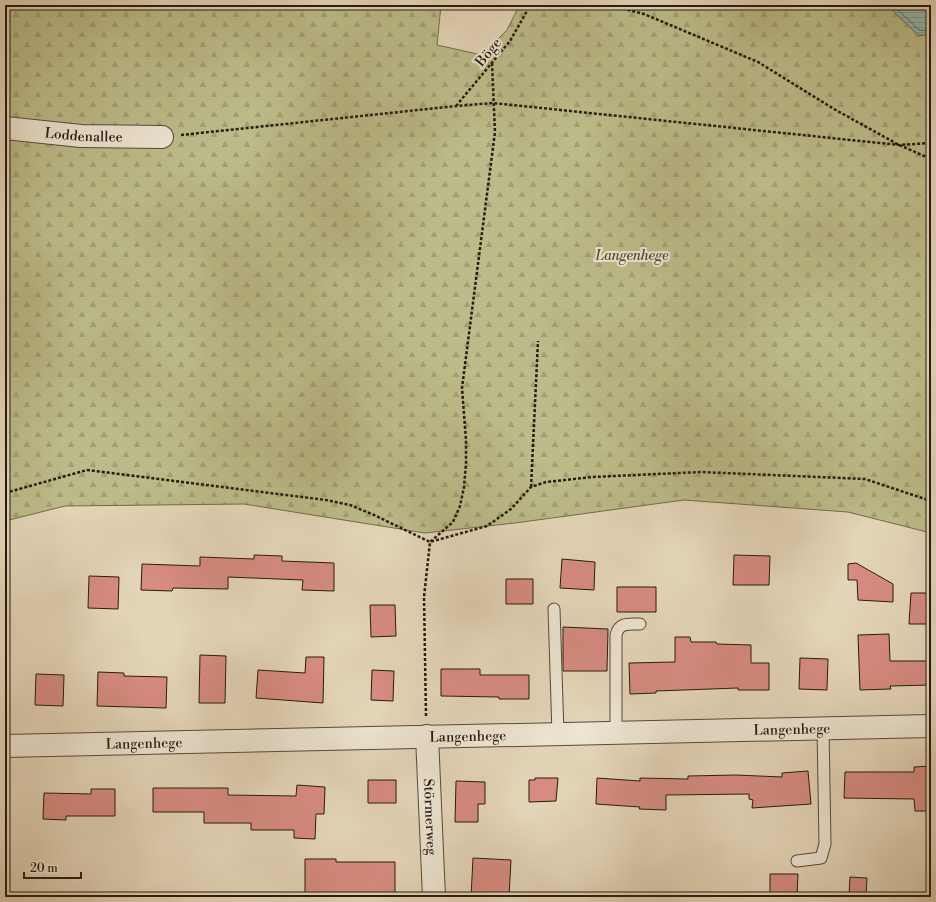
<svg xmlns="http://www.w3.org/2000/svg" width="936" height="902" viewBox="0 0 936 902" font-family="'Libre Bodoni',serif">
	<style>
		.forest { fill: url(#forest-firs); stroke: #716b4c }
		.water { fill: url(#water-rules); stroke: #697a6e }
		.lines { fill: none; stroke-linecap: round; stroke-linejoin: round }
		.shore { stroke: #5e6a5e; stroke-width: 1 }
		.building { fill: #d78c81; stroke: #261b10 }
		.service-casing { stroke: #564a3a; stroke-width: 13 }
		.minor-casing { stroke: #564a3a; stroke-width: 24 }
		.path { stroke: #261b10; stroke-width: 2.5; stroke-dasharray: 3 2; stroke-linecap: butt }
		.service { stroke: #ede4d1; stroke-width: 11 }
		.minor { stroke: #ede4d1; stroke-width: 22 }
		.labels { text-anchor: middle; stroke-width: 4; stroke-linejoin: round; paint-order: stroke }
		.street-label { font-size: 14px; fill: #261b10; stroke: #ede4d1 }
		.park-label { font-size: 14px; font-style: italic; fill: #534b34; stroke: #ede4d1 }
	</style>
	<defs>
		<pattern id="forest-firs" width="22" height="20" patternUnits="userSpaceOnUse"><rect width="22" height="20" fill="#bcbb89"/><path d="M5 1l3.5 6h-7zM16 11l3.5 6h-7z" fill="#a1a075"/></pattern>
		<pattern id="water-rules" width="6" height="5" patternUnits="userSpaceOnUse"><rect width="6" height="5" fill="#96b9ac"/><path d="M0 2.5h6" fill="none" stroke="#819e93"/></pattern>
	</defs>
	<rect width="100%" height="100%" fill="#e4d5b8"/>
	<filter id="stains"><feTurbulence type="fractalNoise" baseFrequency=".005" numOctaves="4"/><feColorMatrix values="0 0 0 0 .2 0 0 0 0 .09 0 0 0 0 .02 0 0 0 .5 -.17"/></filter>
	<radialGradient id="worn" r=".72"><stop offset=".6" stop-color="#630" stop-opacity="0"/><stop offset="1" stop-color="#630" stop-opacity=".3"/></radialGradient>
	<path class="forest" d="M5,5h436l-4,40 45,10 25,-25 11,-22 1,-3h368l31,30h13v498l-83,-21 -164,-12 -169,23 -90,10 -181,-29 -179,2 -60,15v-384l74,-7 -74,-14z"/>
	<path class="water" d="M887,5h43l1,30h-13z"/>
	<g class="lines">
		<path class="shore" d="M893,5l26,25 12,1"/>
	</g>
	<path class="building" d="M254,555l28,1v5l52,2v28l-32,-1 1,-10 -75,-3v12l-55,-1 -1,3 -31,-1 1,-26 58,2v-9l54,2z
		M734,555l36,1 -1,29h-36z
		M562,559l33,3 -1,28 -34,-2z
		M856,563l37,21v18l-35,-2 -1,-20h-9v-16z
		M89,576l30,1 -1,32 -30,-1z
		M506,579h27v25h-27z
		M617,587h39v25h-39z
		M911,593h20v31h-22z
		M370,605h25l1,31 -25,1z
		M563,627l45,2 -1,42h-44z
		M889,634l1,27h41v24l-41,1 1,3 -31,1 -2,-55z
		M675,637h15l1,5h25l1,2 34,1v18h18v27h-31v-2l-82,3v2l-26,1 -1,-31 46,-1z
		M200,655l26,1 -1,47h-26z
		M306,657h18l-1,46 -67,-5 2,-28 47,3z
		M800,658l28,1 -1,31 -28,-1z
		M441,669h39v6h49v24h-30v-2l-58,-1z
		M372,670l22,1 -1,30 -22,-1z
		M98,672l26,1v3l43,1 -1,31 -69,-2z
		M36,674l28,1 -1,31 -28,-1z
		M931,766v45h-16l-1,-12 -70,-1 1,-26h69v-5z
		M808,771l3,33 -59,4 1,-8 -4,-1v-5l-83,1v15l-27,-1 1,-2 -44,-3 1,-26 43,3v-3l48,1v-3l48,-1 46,2v-4z
		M535,778h23l-2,23 -27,1v-22h6z
		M368,780h28v23h-28z
		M456,781l29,1v22h-7v18h-23z
		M297,785l28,2 -1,27h-8l-1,25 -21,-1v-8h-43v-7h-47v-11h-51v-24h75v7l68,1z
		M91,789h24v27h-49v4l-23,-1 1,-26 47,1z
		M473,858l38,2 -2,37h-38z
		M305,859h31v3h59v32h-16v3l-57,-1v1h-17z
		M770,874h28l-1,23h-27z
		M850,877l17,1 -1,18h-17z"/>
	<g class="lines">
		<defs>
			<path id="service" d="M554,609l4,125
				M616,732v-97c3,-13 13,-11 24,-11
				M797,861l24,-3 4,-14 -2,-116"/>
			<g id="minor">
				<path id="s1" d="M5,128l76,8 81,1"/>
				<path id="s2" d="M427,736l7,161"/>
				<path id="s3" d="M5,746l926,-20"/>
			</g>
		</defs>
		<use href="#service" class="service-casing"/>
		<use href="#minor" class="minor-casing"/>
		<path class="path" d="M608,5l36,9 114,48 76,47 65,36 32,14
			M456,106l54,-65 17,-30 1,-6
			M181,135l275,-29 37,-3 406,42 32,-2
			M531,487l7,-146
			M5,493l82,-23 239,30 24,5 24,10 56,27 57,-16 24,-17 20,-22 15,-5 47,-5 108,-5 164,7 66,22
			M426,716l-2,-119 6,-55 23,-20 7,-16 4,-19 2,-23v-24l-4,-52 33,-256 -3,-69"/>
		<use href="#service" class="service"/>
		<use href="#minor" class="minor"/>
	</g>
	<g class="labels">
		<g class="street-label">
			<text transform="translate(488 52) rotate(-51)" y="5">Böge</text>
			<text dy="5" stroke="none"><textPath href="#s1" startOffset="79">Loddenallee</textPath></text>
			<text dy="5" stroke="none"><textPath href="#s3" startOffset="787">Langenhege</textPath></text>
			<text dy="5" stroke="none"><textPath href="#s3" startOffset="463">Langenhege</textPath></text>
			<text dy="5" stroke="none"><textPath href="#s3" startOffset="139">Langenhege</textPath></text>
			<text dy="5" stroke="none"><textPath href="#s2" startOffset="81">Störmerweg</textPath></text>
		</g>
		<g class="park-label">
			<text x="632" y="260">Langenhege</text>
		</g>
	</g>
	<rect width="936" height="902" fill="none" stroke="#e4d5b8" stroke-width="20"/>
	<rect x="6" y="6" width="924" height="890" fill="none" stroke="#261b10" stroke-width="2"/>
	<rect x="10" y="10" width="916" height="882" fill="none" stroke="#261b10"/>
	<path d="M24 872v6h57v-6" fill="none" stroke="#261b10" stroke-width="2"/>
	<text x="30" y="872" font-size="12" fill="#261b10" stroke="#ede4d1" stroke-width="3" paint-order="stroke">20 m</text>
	<rect width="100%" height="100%" filter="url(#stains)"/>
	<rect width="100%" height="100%" fill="url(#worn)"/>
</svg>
